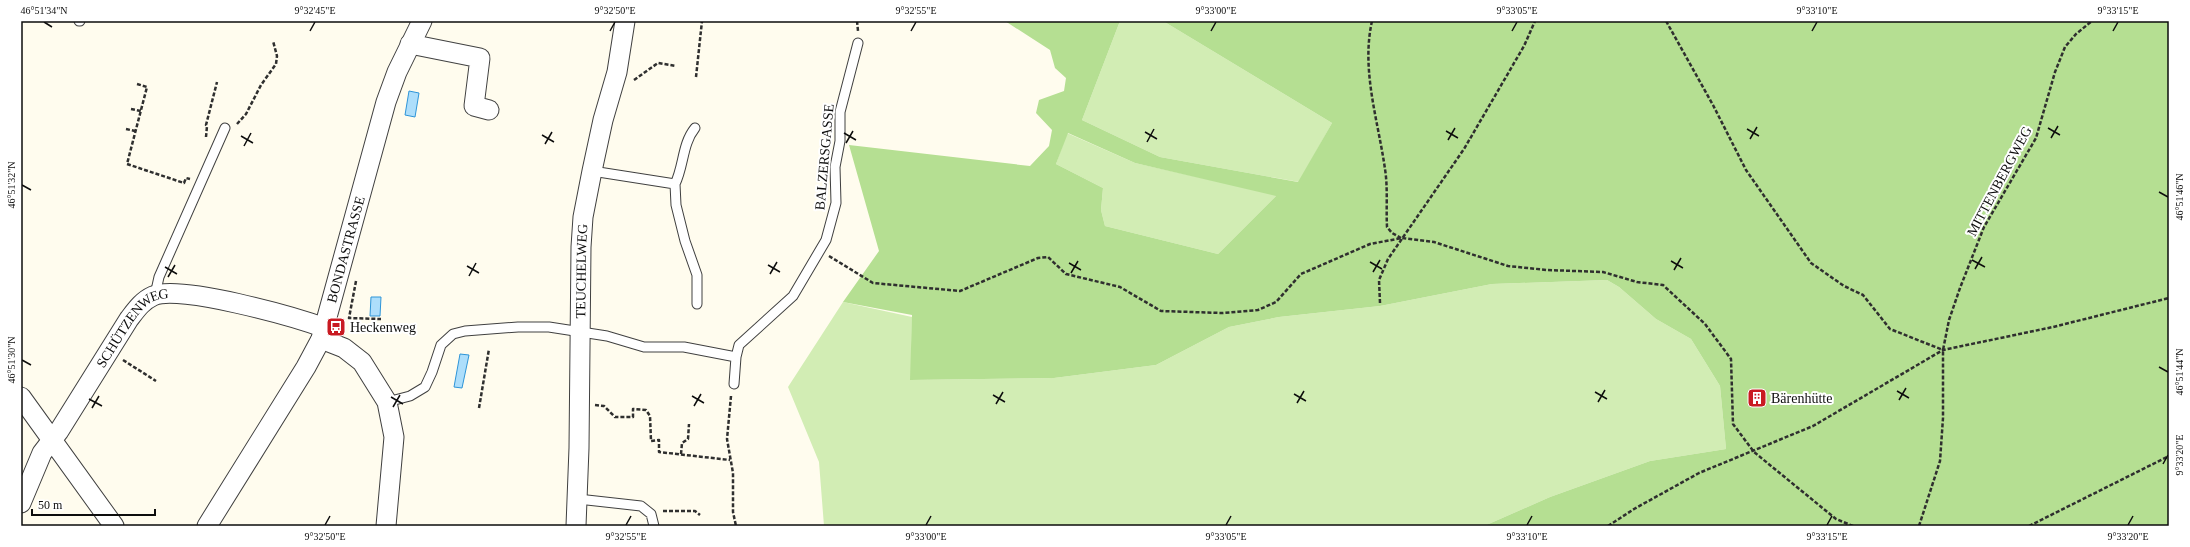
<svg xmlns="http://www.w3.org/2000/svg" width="2190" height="547" viewBox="0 0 2190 547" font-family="'Times New Roman',serif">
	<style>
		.green { fill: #d2edb4 }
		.forest { fill: #b5df92; fill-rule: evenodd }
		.water { fill: #addefb; stroke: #2e95d8 }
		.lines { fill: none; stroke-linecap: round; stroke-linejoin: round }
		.lane-casing { stroke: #404040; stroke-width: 11 }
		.street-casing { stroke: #404040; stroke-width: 21 }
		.path { stroke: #2f2f2f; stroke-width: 2.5; stroke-dasharray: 4 2; stroke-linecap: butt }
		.lane { stroke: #fff; stroke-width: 9 }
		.street { stroke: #fff; stroke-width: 19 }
		.ticks { fill: none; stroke: #0d0d0d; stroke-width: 1.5 }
		.labels { text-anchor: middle; stroke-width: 4; stroke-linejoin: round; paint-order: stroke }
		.street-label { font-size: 14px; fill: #0d0d0d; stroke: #fff }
		.poi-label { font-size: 14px; fill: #0d0d0d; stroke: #fff; text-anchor: start }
		.neatline { fill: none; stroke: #0d0d0d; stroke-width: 1.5 }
		.ticks-label { font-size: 10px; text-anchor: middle; fill: #0d0d0d }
	</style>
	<rect width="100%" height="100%" fill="#fffcee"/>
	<path class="green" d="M1120,21h43l169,102 -33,59 -139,-25 -78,-37z
		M1067,133l68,30 142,32 -59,59 -113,-28 -4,-16 2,-22 -47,-24z
		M1607,280l12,7 37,32 35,20 29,47 6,63 -76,12 -100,36 -66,29h-660l-5,-64 -31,-75 55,-85 69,15 -1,63 143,-2 102,-13 73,-38 50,-10 101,-11 112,-22z"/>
	<path class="forest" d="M1005,21h115l-38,99 78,37 138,25 34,-59 -169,-102h1006v505h-685l66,-29 100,-36 76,-12 -6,-63 -29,-47 -35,-20 -37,-32 -12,-7 -115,4 -112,22 -101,11 -50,10 -73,38 -102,13 -144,2 2,-65 -69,-13 36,-51 -30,-106 181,21 19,-20 3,-16 -16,-17 3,-13 25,-9 2,-13 -11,-10 -5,-18zM1068,133l67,30 141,33 -58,58 -113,-28 -4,-16 2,-22 -47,-24z"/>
	<path class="water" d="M409,91l10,2 -4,24 -10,-2z
		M371,297h10l-1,19h-10z
		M460,354l9,1 -7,33 -8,-1z"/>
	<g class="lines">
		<defs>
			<path id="lane" d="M79,21h1
				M592,171l83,13c9,-18 7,-40 20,-56
				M675,184l1,21 9,36 12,34v29
				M155,295l4,-18 66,-149
				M734,384l2,-27 3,-12 54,-49 33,-56 10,-37 -1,-36 5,-26v-29l18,-69
				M387,402l23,-6 15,-9 7,-15 9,-27 12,-11 12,-3 53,-4h31l58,9 37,11h40l52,10
				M578,499l63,7 10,8 3,12"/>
			<g id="street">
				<path d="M410,44l70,14 -6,48 15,4"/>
				<path d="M321,339l23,9 18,14 25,40 7,35 -8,89"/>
				<path d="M21,397l93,129"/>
				<path id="s1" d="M21,503l21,-50 17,-22 70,-112c7,-9 13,-18 24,-23 26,-12 142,21 172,32"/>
				<path id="s2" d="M207,526l99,-159 15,-28 65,-237 11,-30 25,-51"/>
				<path id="s3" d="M576,526l3,-78 2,-201 2,-30 9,-46 11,-51 14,-48 8,-51"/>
			</g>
		</defs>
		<use href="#lane" class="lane-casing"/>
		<use href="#street" class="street-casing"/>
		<path class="path" d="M857,21l1,10
			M1372,21c-11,49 6,99 13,148 3,19 1,39 2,58l5,6 9,5
			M1666,21l47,84 33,65 65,93 33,23 19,9 27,34 53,21
			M696,77l6,-56
			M634,80l24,-17 18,3
			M137,84l10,3 -20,77 57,19 2,-5 4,1
			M131,109l10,2
			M237,124l9,-10 15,-29 15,-21 1,-8 -4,-15
			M126,129l9,2
			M206,137l1,-11 -1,-1 11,-43
			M829,256l44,27 87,8 78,-33 10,-1 18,17 54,13 41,24 61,2 36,-3 18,-8 25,-28 69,-30 32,-6 32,4 74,24 39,4 56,2 34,10 26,3 42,39 26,35 2,65 21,28 82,67 17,7
			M356,281l-7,37 32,1
			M1380,303l-1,-23 9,-21 76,-110 60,-103 11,-25
			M123,360l33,21
			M731,396l-4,43 6,34v39l3,14
			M595,405l9,1 11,11h18v-8l13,1 4,6 1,25 8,-1v12l71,8
			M479,408l10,-59
			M681,454l1,-11 6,-4 1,-15
			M663,511h32l5,4
			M1608,526l26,-17 65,-36 114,-47 130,-76 110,-23 116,-29
			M1919,526l21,-65 3,-43v-68l6,-30 11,-32 24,-61 52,-89 19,-66 10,-25 11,-13 16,-13
			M2029,526l140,-70"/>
		<use href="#lane" class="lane"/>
		<use href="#street" class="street"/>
	</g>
	<path class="ticks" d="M44,22l8,5M310,31l5,-9M610,31l5,-9M911,31l5,-9M1211,31l5,-9M1512,31l5,-9M1812,31l5,-9M2113,31l5,-9M2048,128l12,7M1747,129l12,7M1446,131l12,7M1145,132l12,7M844,133l12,7M542,135l12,7M241,136l12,7M2051,138l7,-12M1750,139l7,-12M1448,140l7,-12M1147,142l7,-13M846,143l7,-12M545,144l7,-12M244,146l7,-13M22,185l9,5M2159,192l9,5M1972,260l13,7M1671,261l12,7M1370,262l12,7M1069,263l12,7M768,265l12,7M467,266l12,7M165,267l12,7M1975,269l7,-12M1674,270l7,-12M1373,272l7,-12M1071,273l7,-12M770,274l7,-12M469,276l7,-13M168,277l7,-12M22,360l9,5M2159,367l9,5M1897,391l12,7M1595,392l12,7M1294,394l12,7M993,395l12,7M692,396l12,7M391,397l12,7M89,399l13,7M1899,400l7,-12M1598,402l7,-12M1297,403l7,-12M996,404l7,-12M694,406l7,-12M393,407l7,-12M92,408l7,-12M2163,464l5,-9M325,525l5,-9M626,525l5,-9M926,525l5,-9M1226,525l5,-9M1527,525l5,-9M1827,525l5,-9M2128,525l5,-9"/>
	<defs>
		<symbol id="bus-square" viewBox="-11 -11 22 22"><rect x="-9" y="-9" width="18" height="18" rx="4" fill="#c91a22" stroke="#fff"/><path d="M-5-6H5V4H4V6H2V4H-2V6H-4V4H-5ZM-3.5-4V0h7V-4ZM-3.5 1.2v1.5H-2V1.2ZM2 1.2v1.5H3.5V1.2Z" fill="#fff"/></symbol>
		<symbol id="building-square" viewBox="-11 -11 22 22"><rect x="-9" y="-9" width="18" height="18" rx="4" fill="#c91a22" stroke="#fff"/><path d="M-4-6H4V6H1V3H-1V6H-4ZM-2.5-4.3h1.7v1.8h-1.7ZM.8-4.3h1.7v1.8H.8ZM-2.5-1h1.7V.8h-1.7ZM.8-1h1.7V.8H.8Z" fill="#fff"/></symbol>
	</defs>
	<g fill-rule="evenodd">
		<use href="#bus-square" x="325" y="316" width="22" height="22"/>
		<use href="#building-square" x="1746" y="387" width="22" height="22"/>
	</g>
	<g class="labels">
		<g class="street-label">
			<text transform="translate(824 157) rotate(-85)" y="5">BALZERSGASSE</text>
			<text transform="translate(1999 181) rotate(-62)" y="5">MITTENBERGWEG</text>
			<text dy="5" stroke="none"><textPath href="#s2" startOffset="312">BONDASTRASSE</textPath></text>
			<text dy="5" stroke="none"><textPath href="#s3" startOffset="255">TEUCHELWEG</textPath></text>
			<text dy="5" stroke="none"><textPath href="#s1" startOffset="211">SCHÜTZENWEG</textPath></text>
		</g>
		<g class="poi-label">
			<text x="350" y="332">Heckenweg</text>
			<text x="1771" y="403">Bärenhütte</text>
		</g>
	</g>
	<rect width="2190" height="547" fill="none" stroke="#ffffff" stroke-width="44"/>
	<path d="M32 509v6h123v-6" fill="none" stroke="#0d0d0d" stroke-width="2"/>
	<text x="38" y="509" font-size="12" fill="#0d0d0d" stroke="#ffffff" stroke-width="3" paint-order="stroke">50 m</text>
	<rect x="22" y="22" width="2146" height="503" class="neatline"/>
	<g class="ticks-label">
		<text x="44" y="14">46°51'34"N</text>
		<text x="315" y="14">9°32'45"E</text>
		<text x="615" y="14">9°32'50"E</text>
		<text x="916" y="14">9°32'55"E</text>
		<text x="1216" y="14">9°33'00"E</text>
		<text x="1517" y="14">9°33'05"E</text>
		<text x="1817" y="14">9°33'10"E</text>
		<text x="2118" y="14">9°33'15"E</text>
		<text transform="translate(11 185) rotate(-90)" y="4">46°51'32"N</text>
		<text transform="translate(2179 197) rotate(-90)" y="4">46°51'46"N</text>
		<text transform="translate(11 360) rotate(-90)" y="4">46°51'30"N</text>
		<text transform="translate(2179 372) rotate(-90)" y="4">46°51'44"N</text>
		<text transform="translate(2179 455) rotate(-90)" y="4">9°33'20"E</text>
		<text x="325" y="540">9°32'50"E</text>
		<text x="626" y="540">9°32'55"E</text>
		<text x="926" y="540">9°33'00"E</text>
		<text x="1226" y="540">9°33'05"E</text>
		<text x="1527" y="540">9°33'10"E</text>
		<text x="1827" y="540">9°33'15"E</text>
		<text x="2128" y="540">9°33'20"E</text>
	</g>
</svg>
